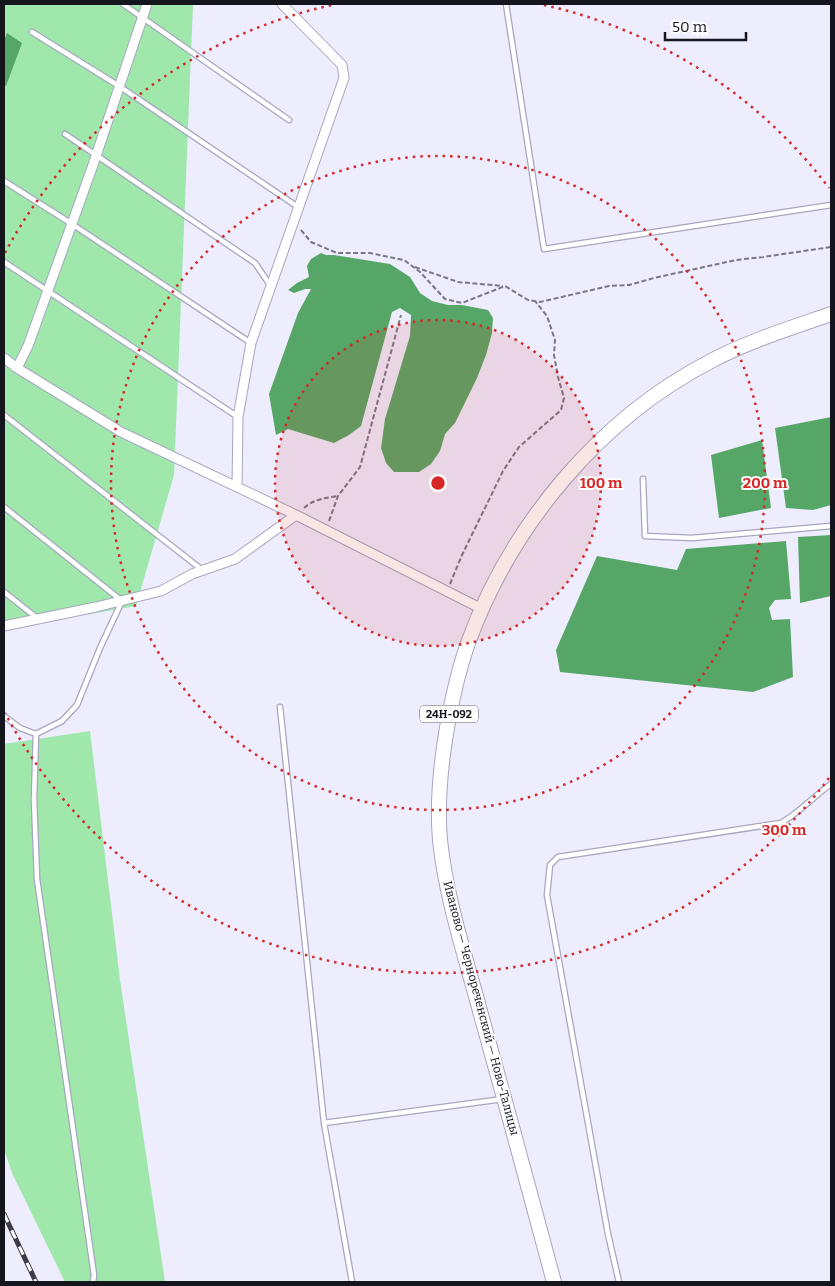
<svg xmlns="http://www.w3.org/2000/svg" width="835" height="1286" viewBox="0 0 835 1286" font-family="Bitter,serif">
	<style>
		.green { fill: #9fe7ab }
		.water { fill: #56a767 }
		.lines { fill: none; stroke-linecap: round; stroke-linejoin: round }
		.service-casing { stroke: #a6a7c0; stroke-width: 7 }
		.minor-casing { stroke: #a6a7c0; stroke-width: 11 }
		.primary-casing { stroke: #a6a7c0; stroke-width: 16 }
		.path { stroke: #787885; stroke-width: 2; stroke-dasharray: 5 2.5; stroke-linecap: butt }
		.service { stroke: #fff; stroke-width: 4.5 }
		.minor { stroke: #fff; stroke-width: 9 }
		.primary { stroke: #fff; stroke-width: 14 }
		.rail-casing { stroke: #3c3c46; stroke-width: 5 }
		.rail { stroke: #fcfcfc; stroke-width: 3; stroke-dasharray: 9; stroke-linecap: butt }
		.ring { fill: none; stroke: #d62828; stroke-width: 2.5; stroke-dasharray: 2.5 5 }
		.labels { text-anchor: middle; stroke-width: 4; stroke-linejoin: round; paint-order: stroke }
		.shield { fill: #fcfcfc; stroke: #5a5a61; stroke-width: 1 }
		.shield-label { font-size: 11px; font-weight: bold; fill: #15151e }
		.street-label { font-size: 12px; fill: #15151e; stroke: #fcfcfc }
		.centre { fill: #d62828; stroke: #fcfcfc; stroke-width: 2.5 }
		.ring-label { font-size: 15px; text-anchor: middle; font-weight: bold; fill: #d62828; stroke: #fcfcfc; stroke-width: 4; stroke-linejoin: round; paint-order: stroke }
	</style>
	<rect width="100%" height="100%" fill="#ededfe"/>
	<path class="green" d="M4,4h189l-19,471 -38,131 -132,23z
		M90,731l30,249 45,302h-100l-53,-109 -8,-24v-405z"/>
	<path class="water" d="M7,33l15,10 -16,43 -2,-1v-44z
		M321,253l5,2h8l56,9 20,13 10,16 12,8 16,4h14l26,5 5,8 -1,15 -6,22 -9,23 -22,45 -10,11 -5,17 -9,13 -12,8h-25l-8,-9 -5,-15 4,-29 25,-83 1,-21 -11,-7 -8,4 -31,114 -12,9 -15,8 -46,-14 -12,6 -7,-41 29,-81 13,-24h-6l-11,4 -6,-3 9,-7 12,-6 -2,-11 4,-7z
		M831,417v88l-18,5 -27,-2 -11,-80z
		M762,440l9,68 -52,10 -8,-63z
		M831,535v61l-31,7 -2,-66z
		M786,541l5,58 -16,1 -6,8 3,12 18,-1 3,58 -40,15 -193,-20 -4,-22 41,-94 80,14 9,-21z"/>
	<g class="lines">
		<defs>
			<path id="service" d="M123,4l166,116
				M506,4l38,245 287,-44
				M32,32l87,54 179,121
				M65,134l190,129 15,22
				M4,181l68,43 179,119
				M4,262l234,155
				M4,415l197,154
				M643,479l2,57 47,2 139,-12
				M4,507l118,94 -22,47 -23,57 -15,16 -26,13 -2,65 3,80 57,396 -1,7
				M4,592l33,26
				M280,707l44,416 28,159
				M4,716l16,12 16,6
				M324,1123l179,-24
				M619,1282l-11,-48 -61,-339 3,-30 8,-8 223,-34c19,-11 33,-27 50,-39"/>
			<path id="minor" d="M4,358l13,10 104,64 175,83 186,94
				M17,368l11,-22 65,-181 54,-161
				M237,487l1,-70 13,-74 93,-265 -2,-13 -60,-61
				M4,626l92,-19 65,-16 31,-17 43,-15 61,-44"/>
			<path id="primary" d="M554,1282c-24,-90 -49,-181 -74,-271 -15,-56 -34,-113 -40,-171 -3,-34 0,-67 5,-100 5,-32 12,-65 23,-97 43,-118 131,-224 243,-282 38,-20 80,-33 120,-47"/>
		</defs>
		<use href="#service" class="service-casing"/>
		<use href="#minor" class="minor-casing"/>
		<use href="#primary" class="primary-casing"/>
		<path class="path" d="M301,230l10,12 26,11h33l34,7 16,12 25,27 17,4 43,-17 23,14 12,2 69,-16 20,-1 25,-7 82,-18 27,-3 68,-10
			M415,267l43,15 45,4
			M304,508c10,-9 21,-10 34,-12
			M329,521l9,-25 22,-29 41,-152
			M450,584l12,-29 41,-84 16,-24 42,-37 3,-12 -6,-21 -4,-22 1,-15 -8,-24 -12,-15"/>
		<use href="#service" class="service"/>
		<use href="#minor" class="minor"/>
		<use href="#primary" class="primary"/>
		<defs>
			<path id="rail" d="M4,1214l32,68"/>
		</defs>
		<use href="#rail" class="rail-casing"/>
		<use href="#rail" class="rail"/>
	</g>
	<circle cx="438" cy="483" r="163" fill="#d62828" fill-opacity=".12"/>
	<g class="ring">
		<circle cx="438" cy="483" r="163"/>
		<circle cx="438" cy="483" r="327"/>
		<path d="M829 778A490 490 0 0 1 5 713M5 253A490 490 0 0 1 332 5M544 5A490 490 0 0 1 829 188"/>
	</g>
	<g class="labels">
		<rect class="shield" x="420" y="705.5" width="58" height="17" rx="4"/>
		<g class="shield-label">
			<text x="449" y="718">24Н-092</text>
		</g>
		<g class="street-label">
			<text transform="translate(481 1008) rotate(75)" y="4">Иваново — Чернореченский — Ново-Талицы</text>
		</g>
	</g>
	<circle cx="438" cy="483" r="8" class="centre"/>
	<g class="ring-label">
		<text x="601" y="488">100 m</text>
		<text x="765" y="488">200 m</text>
		<text x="784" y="835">300 m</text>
	</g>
	<rect width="835" height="1286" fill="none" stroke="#15151e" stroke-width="10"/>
	<path d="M665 32v8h81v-8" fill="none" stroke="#15151e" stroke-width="2.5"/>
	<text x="672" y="32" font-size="15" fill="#15151e" stroke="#fcfcfc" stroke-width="4" paint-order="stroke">50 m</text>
</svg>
